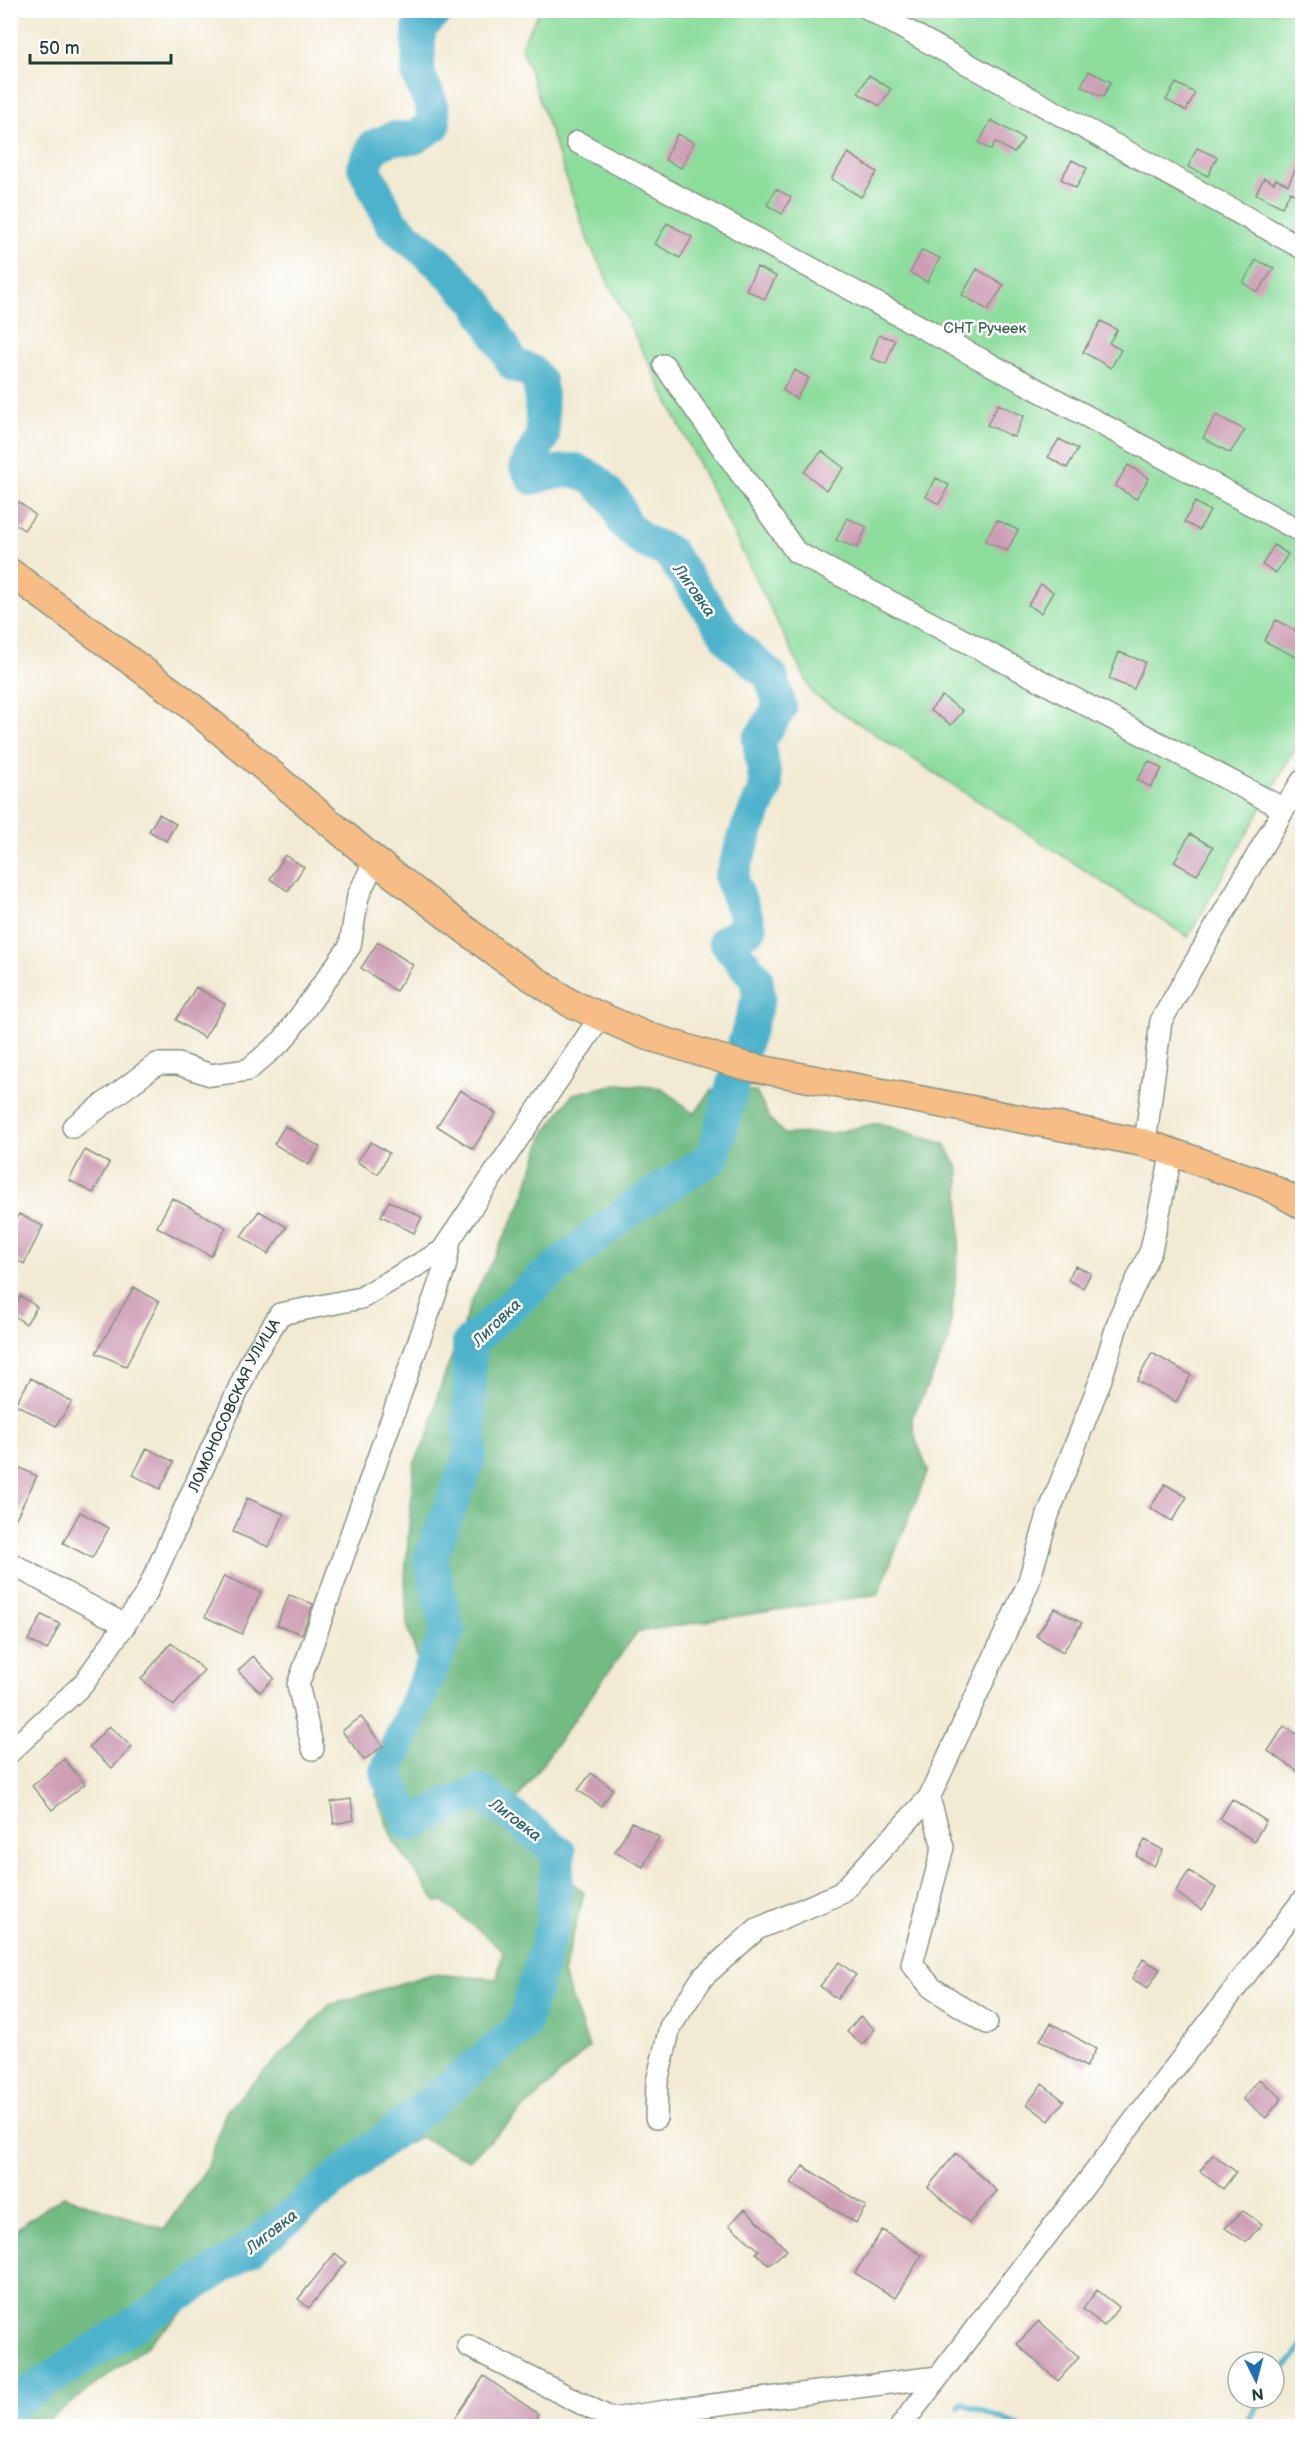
<svg xmlns="http://www.w3.org/2000/svg" width="1313" height="2437" viewBox="0 0 1313 2437" font-family="'Balsamiq Sans',sans-serif">
	<style>
		.green { fill: #8ddd9d; stroke: #568d68; stroke-width: 1.5 }
		.forest { fill: #72bc84; stroke: #487c5c; stroke-width: 1.5 }
		.lines { fill: none; stroke-linecap: round; stroke-linejoin: round }
		.stream { stroke: #4db2cb; stroke-width: 6 }
		.river { stroke: #4db2cb; stroke-width: 34 }
		.building { fill: #cd9db4 }
		.minor-casing { stroke: #889484; stroke-width: 24 }
		.major-casing { stroke: #889484; stroke-width: 30 }
		.minor { stroke: #fff; stroke-width: 21 }
		.major { stroke: #f6be86; stroke-width: 27 }
		.labels { text-anchor: middle; stroke-width: 5; stroke-linejoin: round; paint-order: stroke }
		.park-label { font-size: 15px; fill: #3a654e; stroke: #fff }
		.street-label { font-size: 15px; fill: #1f3d34; stroke: #fff }
		.water-label { font-size: 16px; font-style: italic; fill: #2f6669; stroke: #fff }
	</style>
	<rect width="100%" height="100%" fill="#fff"/>
	<filter id="ink" filterUnits="userSpaceOnUse"><feTurbulence type="fractalNoise" baseFrequency=".0167" numOctaves="2"/><feDisplacementMap in="SourceGraphic" scale="12" xChannelSelector="R" yChannelSelector="G"/><feConvolveMatrix kernelMatrix="1 2 1 2 8 2 1 2 1" color-interpolation-filters="sRGB"/></filter>
	<filter id="wash" filterUnits="userSpaceOnUse"><feTurbulence type="fractalNoise" baseFrequency=".008" numOctaves="4" result="noise"/><feDisplacementMap in="SourceGraphic" scale="24" xChannelSelector="R" yChannelSelector="G"/><feGaussianBlur stdDeviation="1.35" result="paint"/><feColorMatrix in="noise" values="0 0 0 0 0 0 0 0 0 0 0 0 0 0 0 0 0 1.4 0 .05"/><feComposite in="paint" operator="in"/></filter>
	<g filter="url(#wash)">
		<rect width="100%" height="100%" fill="#f2ead3"/>
		<path class="green" d="M540,10l762,1v726l-114,200 -375,-243 -225,-453 -67,-195z"/>
		<path class="forest" d="M617,1084l45,4 32,26 18,-24 44,2 14,27 14,15 48,-1 46,-10 67,21 14,26 1,65 -11,105 -37,78 3,19 13,34 -50,123 -241,38 -135,188 82,73 -21,81 26,73 -120,113 -49,-23 -91,42 -185,169 -104,78h-29v-193l52,-37 101,33 44,-63 18,-55 104,-106 101,-31 66,5 6,-29 -60,-48 -6,1 -44,-63 -17,-44 1,-8 48,-64 3,-28 -21,-72 -2,-47 9,-113 17,-35 7,-35 34,-94 48,-94 25,-74 28,-38z"/>
		<g class="lines">
			<path class="stream" d="M1274,2384l28,-38
				M959,2407l3,-4 57,23
				M1243,2426l21,-28"/>
			<path class="river" d="M438,10l-19,18 -1,45 14,33 2,19 -20,13h-20l-20,8 -10,21 28,57 48,40 37,38 37,63 17,6 9,12 3,53 -17,30 7,12 16,-5 27,-3 19,10 21,22 8,21 18,17 27,12 64,92 38,32 9,32 -21,32 7,47 -19,43 -16,48 19,50 -25,13 31,37 3,18 -15,49
				M10,2405l240,-156 273,-222 29,-101 7,-74 -79,-61 -70,33 -24,-52 62,-142 -18,-71 40,-103 -1,-113 70,-62 92,-72 82,-52 20,-73"/>
		</g>
		<g id="blocks">
			<path class="building" d="M1089,71l22,11 -8,15 -22,-11z
				M869,75l22,14 -11,17 -22,-13z
				M1176,83l19,10 -9,18 -20,-11z
				M991,120l33,19 -10,14 -19,-11 -4,8 -12,-7z
				M677,134l17,8 -13,26 -16,-8z
				M1197,148l20,9 -9,19 -20,-9z
				M848,153l29,19 -16,25 -30,-18z
				M1302,155v43l-12,-6 -8,15 -26,-13 8,-16 10,5 2,-4 12,6z
				M1072,160l15,8 -11,20 -15,-9z
				M776,189l15,8 -9,17 -15,-9z
				M667,223l25,14 -12,21 -25,-14z
				M922,250l18,8 -13,24 -17,-9z
				M1256,260l18,8 -16,24 -15,-9z
				M757,267l19,9 -11,23 -19,-9z
				M977,269l27,16 -16,25 -26,-15z
				M1101,321l16,9 -8,13 12,7 -10,18 -28,-16z
				M879,335l16,5 -9,24 -15,-6z
				M795,370l14,8 -13,21 -14,-9z
				M998,404l26,12 -10,21 -27,-12z
				M1216,415l29,15 -15,23 -27,-15z
				M1059,439l19,10 -11,19 -19,-11z
				M822,451l22,17 -18,22 -22,-18z
				M1128,465l21,13 -13,21 -21,-13z
				M936,478l13,7 -10,19 -13,-7z
				M10,495l25,20 -11,15 -14,-10z
				M1195,502l15,9 -11,19 -15,-8z
				M847,518l20,9 -10,21 -21,-8z
				M997,520l21,10 -11,21 -22,-10z
				M1274,545l14,9 -12,19 -14,-8z
				M1041,584l12,8 -12,21 -13,-8z
				M1276,620l26,14v26l-38,-19z
				M1119,652l26,10 -11,27 -25,-10z
				M942,696l21,15 -12,14 -21,-15z
				M1149,761l13,8 -11,18 -14,-7z
				M159,814l17,10 -10,17 -17,-10z
				M1190,834l23,13 -16,28 -23,-13z
				M285,855l19,12 -16,24 -18,-12z
				M378,942l35,23 -17,26 -35,-23z
				M196,987l29,17 -21,34 -28,-18z
				M460,1090l36,23 -23,36 -36,-23z
				M285,1126l35,21 -11,18 -35,-21z
				M371,1142l18,11 -11,21 -21,-12z
				M85,1150l24,13 -16,30 -24,-13z
				M172,1198l54,29 -15,29 -54,-29z
				M389,1201l33,16 -8,16 -33,-17z
				M259,1211l28,16 -19,27 -27,-18z
				M19,1214l24,12 -19,38 -14,-7v-27z
				M1075,1266l16,7 -8,15 -15,-8z
				M134,1287l25,15 -33,64 -30,-13z
				M21,1296l16,11 -11,17 -16,-11z
				M1152,1353l39,22 -15,27 -39,-21z
				M31,1378l41,24 -16,24 -41,-22z
				M147,1448l27,14 -14,27 -27,-14z
				M10,1463l27,13 -27,54z
				M1165,1484l22,13 -15,24 -22,-13z
				M247,1498l37,16 -15,33 -36,-15z
				M80,1512l29,16 -17,30 -29,-15z
				M224,1576l37,16 -19,42 -37,-17z
				M289,1595l24,9 -11,30 -25,-9z
				M1055,1608l27,15 -19,29 -27,-16z
				M42,1615l18,9 -13,26 -19,-10z
				M171,1643l33,27 -30,36 -33,-27z
				M253,1656l21,22 -14,14 -22,-21z
				M361,1717l22,29 -19,14 -22,-29z
				M109,1726l23,21 -20,21 -23,-21z
				M1284,1726l18,12v36l-34,-23z
				M64,1759l21,25 -33,26 -20,-24z
				M591,1773l22,16 -12,17 -23,-16z
				M351,1799l3,21 -20,4 -3,-22z
				M1232,1799l34,22 -12,20 -34,-22z
				M632,1822l27,15 -16,30 -28,-15z
				M1145,1840l18,10 -9,16 -18,-10z
				M1189,1871l27,17 -14,22 -27,-18z
				M1143,1959l17,10 -12,19 -16,-9z
				M839,1962l17,13 -19,24 -17,-13z
				M860,2016l15,13 -13,16 -15,-13z
				M1051,2023l45,26 -10,18 -46,-27z
				M1259,2079l23,19 -16,20 -23,-19z
				M1042,2084l22,17 -15,20 -22,-17z
				M956,2153l41,38 -28,32 -41,-36z
				M1213,2154l23,18 -13,17 -23,-18z
				M803,2166l63,40 -10,17 -65,-40z
				M745,2209l42,41 -18,15 -13,-12 3,-3 -30,-25z
				M1243,2211l19,13 -16,18 -21,-14z
				M882,2230l40,25 -27,43 -40,-25z
				M335,2253l11,9 -37,46 -11,-9z
				M1097,2290l22,17 -15,19 -21,-17z
				M1039,2321l40,36 -21,24 -41,-37z
				M484,2376l54,38 -8,13h-81z"/>
		</g>
	</g>
	<g filter="url(#ink)">
		<use href="#blocks" fill-opacity="0" stroke="#889484" stroke-width="1.5"/>
		<g class="lines">
			<defs>
				<g id="minor">
					<path d="M870,10l432,238"/>
					<path d="M577,142l725,390"/>
					<path d="M664,365l132,187 488,257"/>
					<path d="M73,1127l84,-63h21l33,11 37,-5 35,-30 67,-94 8,-50 17,-36"/>
					<path d="M1145,1143l16,-122 123,-212 18,-28"/>
					<path d="M10,1563l115,62"/>
					<path d="M313,1749l-15,-64 147,-418 5,-27"/>
					<path id="s1" d="M10,1752l74,-69 62,-89 107,-237 27,-43 81,-16 81,-47 159,-235"/>
					<path d="M929,1798l14,49 -31,117 20,24 55,35"/>
					<path d="M656,2118l1,-36 13,-55 33,-50 54,-48 84,-36 88,-95 99,-214 20,-69 53,-136 19,-63 31,-66 21,-98"/>
					<path d="M468,2346l144,73 68,-10 258,-32"/>
					<path d="M901,2426l401,-525"/>
				</g>
				<path id="major" d="M10,572l176,130 187,157 94,72 34,26 69,46 74,32 101,31 400,77 119,41 38,21"/>
			</defs>
			<use href="#minor" class="minor-casing"/>
			<use href="#major" class="major-casing"/>
			<use href="#minor" class="minor"/>
			<use href="#major" class="major"/>
		</g>
	</g>
	<g class="labels">
		<g class="park-label">
			<text x="985" y="333">СНТ Ручеек</text>
		</g>
		<g class="street-label">
			<text dy="5" stroke="none"><textPath href="#s1" startOffset="418">ЛОМОНОСОВСКАЯ УЛИЦА</textPath></text>
		</g>
		<g class="water-label">
			<text transform="translate(695 590) rotate(55)" y="6">Лиговка</text>
			<text transform="translate(496 1322) rotate(-44)" y="6">Лиговка</text>
			<text transform="translate(516 1819) rotate(37)" y="6">Лиговка</text>
			<text transform="translate(271 2231) rotate(-38)" y="6">Лиговка</text>
		</g>
	</g>
	<rect width="1313" height="2437" fill="none" stroke="#fff" stroke-width="36"/>
	<g transform="translate(1256 2380) rotate(174)"><circle r="28" fill="#ffffff" stroke="#a5b1ae" stroke-width="1.5"/>
	<path d="M0-4.5L10 22L0 15L-10 22Z" fill="#1f6fb2"/>
	<text y="-9" font-size="16" font-weight="bold" text-anchor="middle" fill="#1f3d34">N</text>
	</g>
	<path d="M30 54v9h141v-9" fill="none" stroke="#1f3d34" stroke-width="3"/>
	<text x="39" y="54" font-size="18" fill="#1f3d34" stroke="#ffffff" stroke-width="4.5" paint-order="stroke">50 m</text>
</svg>
